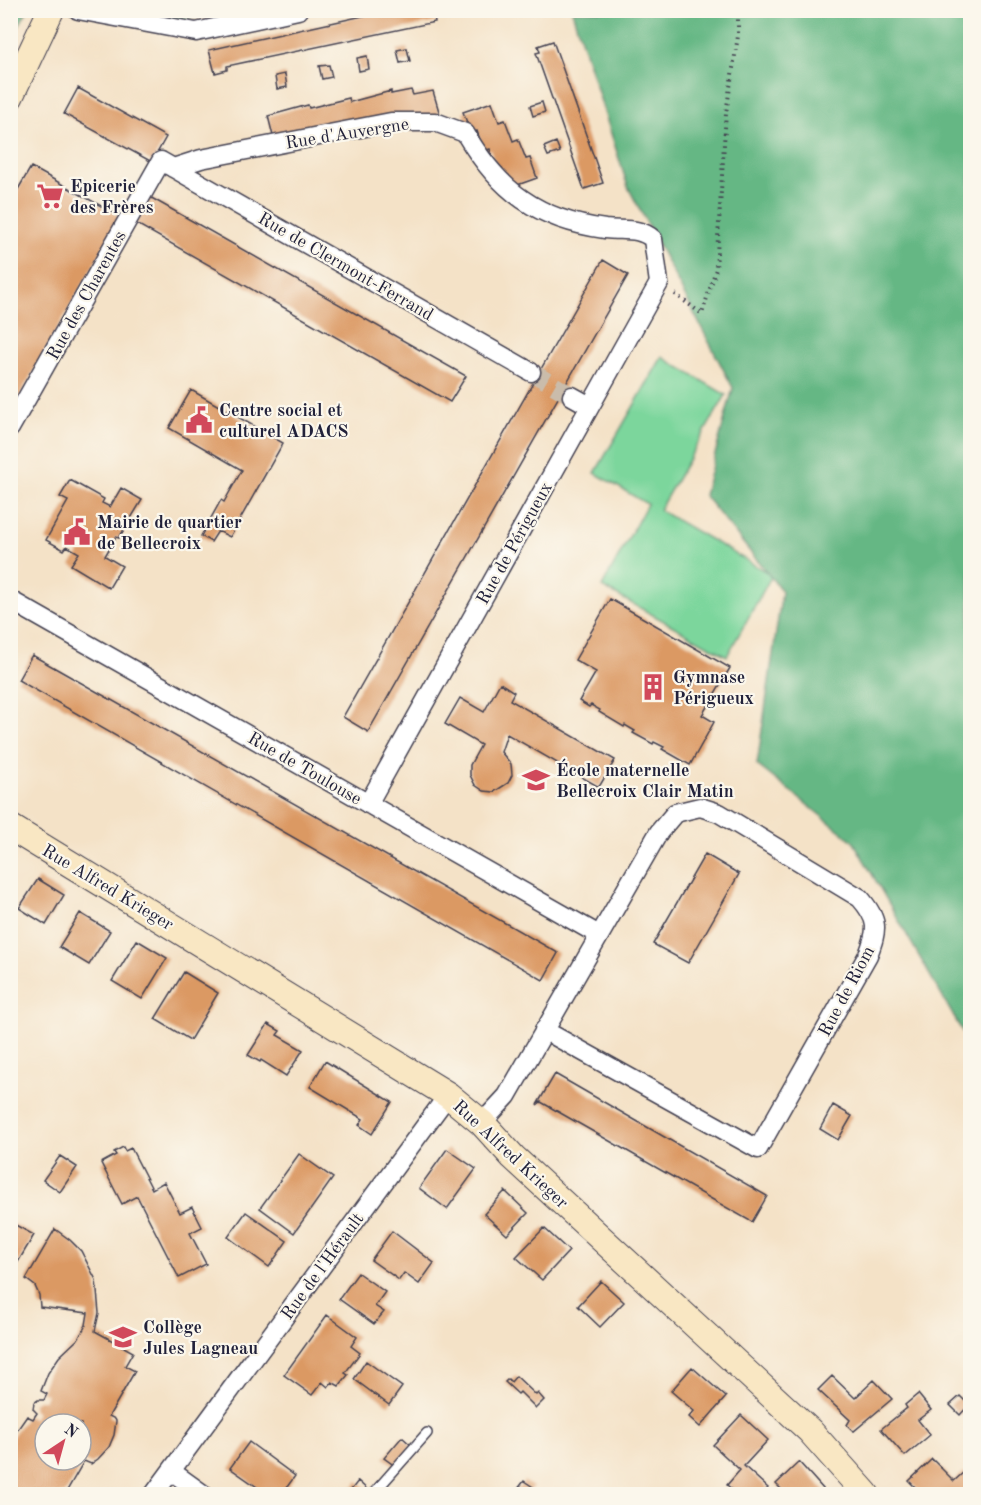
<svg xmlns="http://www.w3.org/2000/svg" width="981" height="1505" viewBox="0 0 981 1505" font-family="'Old Standard TT',serif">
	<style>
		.green { fill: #7cd69c; stroke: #4f7c6c; stroke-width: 1.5 }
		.forest { fill: #65b784; stroke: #446c60; stroke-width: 1.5 }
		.building { fill: #db9963; fill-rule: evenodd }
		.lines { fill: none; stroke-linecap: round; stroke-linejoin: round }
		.street-tunnel { stroke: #cabcab; stroke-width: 18; stroke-dasharray: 18 9; stroke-linecap: butt }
		.lane-casing { stroke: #423f50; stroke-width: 12 }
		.street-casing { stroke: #423f50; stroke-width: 21 }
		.secondary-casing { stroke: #423f50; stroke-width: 28 }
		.path { stroke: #423f50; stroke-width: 4; stroke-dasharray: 1.5 4.5; stroke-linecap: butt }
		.lane { stroke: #fff; stroke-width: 9 }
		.street { stroke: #fff; stroke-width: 18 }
		.secondary { stroke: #f9e7c3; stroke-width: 26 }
		.labels { text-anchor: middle; stroke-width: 4.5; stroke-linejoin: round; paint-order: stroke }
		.street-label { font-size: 18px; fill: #22223b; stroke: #fbf7ec }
		.poi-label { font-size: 18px; font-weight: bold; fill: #22223b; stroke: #fbf7ec; text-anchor: start }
	</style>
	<rect width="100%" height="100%" fill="#fbf7ec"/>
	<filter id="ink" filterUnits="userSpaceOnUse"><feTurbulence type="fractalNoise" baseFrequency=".0167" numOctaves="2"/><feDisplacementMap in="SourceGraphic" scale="12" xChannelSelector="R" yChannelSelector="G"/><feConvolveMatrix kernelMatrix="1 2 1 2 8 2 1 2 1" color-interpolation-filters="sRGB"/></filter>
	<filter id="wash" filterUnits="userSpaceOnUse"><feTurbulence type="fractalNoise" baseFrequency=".008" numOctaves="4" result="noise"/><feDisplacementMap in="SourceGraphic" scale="24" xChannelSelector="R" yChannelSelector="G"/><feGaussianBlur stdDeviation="1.35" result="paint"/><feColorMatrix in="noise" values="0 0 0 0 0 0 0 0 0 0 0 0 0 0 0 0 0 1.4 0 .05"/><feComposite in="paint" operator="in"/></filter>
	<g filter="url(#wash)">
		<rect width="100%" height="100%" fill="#f4e2c7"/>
		<path class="green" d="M662,357l64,38 -67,115 113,65 -45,81 -125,-69 45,-83 -52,-31z"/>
		<path class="forest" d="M11,10l16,1 -16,28 -1,-28z
			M128,11h91l-38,9z
			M572,11h398v1034l-117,-204 -96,-76 25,-174 -78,-96 29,-107 -105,-201z"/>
		<g id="blocks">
			<path class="building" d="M390,10h43l2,12 -208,44v4l-12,3 -6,-23z
				M553,41l50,142 -19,6 -48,-136 4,-1 -2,-6z
				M407,48l3,13 -10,2 -3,-13z
				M367,56l2,13 -10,2 -2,-13z
				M329,65l3,12 -10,2 -3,-13z
				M285,74l2,13 -10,2 -2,-13z
				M78,88l88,49 -14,25 -88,-48z
				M411,90l2,5 20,-4 7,24 -166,25 -6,-24 40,-11 1,3 40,-10 1,4 41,-11v3z
				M492,102l7,20 6,-2 8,21 5,-2 8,20 4,-1 7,20 -28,10 -7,-20 -5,2 -7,-21 -6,2 -7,-20 -6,2 -8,-21z
				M542,102l3,10 -12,4 -3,-10z
				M556,142l4,10 -12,4 -4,-9z
				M31,167l90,50 -106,187 -5,-3v-198z
				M148,196l318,180 -16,26 -315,-179z
				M603,260l25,15 -260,457 -25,-15z
				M191,390l92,53 -53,94 -12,-6 -7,11 -10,-6 20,-36 3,2 18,-32 -73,-42z
				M70,480l34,19 -2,4 8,4 11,-19 21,12 -23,38 -3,-1 -11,19 17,10 -13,22 -38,-23 8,-12 -12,-7 -3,4 -18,-10 22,-39 -8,-4z
				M610,599l120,69 -28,47 12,7 -24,43 -28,-16 2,-2 -10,-5 -1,2 -20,-11 2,-2 -10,-6 -1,2 -25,-15 1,-2 -9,-5 -2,2 -10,-6 17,-29 -21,-12z
				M32,655l526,298 -15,27 -525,-300z
				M500,683l14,9 -4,8 105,60 -16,27 -92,-53 -6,18 10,12 1,11 -4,8 -14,9 -10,-1 -9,-6 -5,-10v-10l11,-20 -36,-21 15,-26 24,14z
				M705,854l34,20 -51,89 -35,-19z
				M38,879l26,16 -18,30 -27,-17z
				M80,913l30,18 -21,34 -30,-18z
				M137,940l30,18 -25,41 -30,-18z
				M184,972l34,21 -28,47 -35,-21z
				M268,1024l12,7 -3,4 26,15 -17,26 -25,-16 -1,2 -12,-7z
				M325,1061l67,41 -20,32 -13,-9 4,-6 -53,-32z
				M555,1074l212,122 -15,26 -211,-120 -4,3z
				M833,1105l19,11 -14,24 -18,-11z
				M123,1147l2,4 6,-3 21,41 12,-7 16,31 12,-6 10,20 -12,6 16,31 -27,14 -42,-82 -15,8 -21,-41 15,-8 -2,-3z
				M447,1149l29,20 -29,40 -28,-21z
				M299,1154l34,24 -39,55 -34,-25z
				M60,1156l17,11 -17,25 -17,-12z
				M505,1191l23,22 -21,22 -23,-21z
				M246,1212l41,29 -18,26 -41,-30z
				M10,1222l24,13 -16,27 -8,-4z
				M544,1228l25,23 -27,29 -26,-23z
				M55,1229l15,11 11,11 15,29 3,33 -4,18 38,21 -8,14 10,5 -26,45 6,3 1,2 -2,14 -5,12 -11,12 -7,5 -7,-3 -19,33h-55v-51l3,-7 14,-20 6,3 4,-6 -4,-4 1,-6 4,-3h6l3,-6 -6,-3 7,-18 11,-16 19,-18 8,-14 2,-12 -48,-6 -1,-12 -4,-9 -9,-7zM45,1424h36v36h-36z
				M392,1231l42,32 -15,21 -15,-11 -5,7 -28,-20z
				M358,1273l27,19 -10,14 9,6 -10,12 -35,-25z
				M601,1281l23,21 -24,25 -22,-21z
				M327,1315l30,22 -6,9 9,7 -15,20 3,2 -9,11 -7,-4 -4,5 -6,-5 -10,13 -28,-20z
				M366,1361l36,26 -13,18 -35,-26z
				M692,1367l34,30 -26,30 -11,-10 5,-6 -23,-20z
				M516,1376l20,19 2,-2 6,7 -8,8 -16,-16 -2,2 -13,-12 3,-3 3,3z
				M832,1376l23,22 19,-18 18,19 -38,32 -2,-1 -5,-5 3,-5 -32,-30z
				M918,1394l13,16 -13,10 12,15 -25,21 -24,-27 26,-21 -2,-3z
				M960,1396l9,9 -9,10 -10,-10z
				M741,1415l27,25 -24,26 24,22 -6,6h-25l-10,-9 13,-15 -27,-25z
				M402,1437l10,9 -17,20 -11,-8z
				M249,1442l46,34 -13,18h-15l-37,-26z
				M932,1459l22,22 10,-9 6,6v16h-48l-13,-13z
				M799,1462l25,28 -5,4h-33l-10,-10z
				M358,1481l13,12 -1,1h-22z
				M524,1481l9,6 -5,7h-14z"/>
		</g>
	</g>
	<g filter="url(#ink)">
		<use href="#blocks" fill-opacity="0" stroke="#423f50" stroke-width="1.5"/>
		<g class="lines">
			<path class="street-tunnel" d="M531,372l41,24"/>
			<defs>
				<path id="lane" d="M373,1494l54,-61"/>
				<path id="street" d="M78,10l118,22 102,-22
					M173,168l28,-9 190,-37h44l30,11c34,58 73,87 140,96 18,2 35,-2 48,10l6,44 -291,521
					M572,396l18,10
					M10,428l151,-267 370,211
					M10,600l589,335
					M482,1123l25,-27 152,-264 16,-19 25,-6 19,6 141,85c19,22 18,31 8,57l-110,194 -214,-119
					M171,1471l32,23
					M154,1494l294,-399"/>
				<path id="secondary" d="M10,97l41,-87
					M10,827l438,268 34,28 31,34 297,274 56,63"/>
			</defs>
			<use href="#lane" class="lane-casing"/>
			<use href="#street" class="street-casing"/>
			<use href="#secondary" class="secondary-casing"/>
			<path class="path" d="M675,294l27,20 14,-45 10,-156 12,-77v-26"/>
			<use href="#lane" class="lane"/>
			<use href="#street" class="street"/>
			<use href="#secondary" class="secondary"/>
		</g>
	</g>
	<defs>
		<symbol id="supermarket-bare" viewBox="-9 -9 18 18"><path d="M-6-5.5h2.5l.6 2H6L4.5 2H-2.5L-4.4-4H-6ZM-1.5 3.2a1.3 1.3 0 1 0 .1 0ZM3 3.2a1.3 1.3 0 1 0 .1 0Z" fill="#d1495b" stroke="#fbf7ec" stroke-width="2.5" paint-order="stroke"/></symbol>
		<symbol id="civic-bare" viewBox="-9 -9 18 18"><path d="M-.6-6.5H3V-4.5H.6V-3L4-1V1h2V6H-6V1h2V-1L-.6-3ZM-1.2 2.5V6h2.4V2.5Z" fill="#d1495b" stroke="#fbf7ec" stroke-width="2.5" paint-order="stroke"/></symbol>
		<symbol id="building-bare" viewBox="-9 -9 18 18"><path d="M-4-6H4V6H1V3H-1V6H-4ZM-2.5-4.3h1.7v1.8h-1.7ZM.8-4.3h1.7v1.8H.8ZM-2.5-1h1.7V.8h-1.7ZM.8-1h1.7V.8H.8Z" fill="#d1495b" stroke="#fbf7ec" stroke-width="2.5" paint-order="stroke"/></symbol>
		<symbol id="school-bare" viewBox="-9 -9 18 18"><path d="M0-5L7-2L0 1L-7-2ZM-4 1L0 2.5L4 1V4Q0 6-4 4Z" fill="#d1495b" stroke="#fbf7ec" stroke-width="2.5" paint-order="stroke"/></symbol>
	</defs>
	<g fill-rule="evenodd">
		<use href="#supermarket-bare" x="31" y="177" width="38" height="38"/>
		<use href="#civic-bare" x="180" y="401" width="38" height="38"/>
		<use href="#civic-bare" x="58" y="513" width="38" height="38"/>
		<use href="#building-bare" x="634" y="668" width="38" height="38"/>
		<use href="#school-bare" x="517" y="761" width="38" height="38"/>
		<use href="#school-bare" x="104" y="1318" width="38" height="38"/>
	</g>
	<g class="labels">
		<g class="street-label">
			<text transform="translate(347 133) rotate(-9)" y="6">Rue d'Auvergne</text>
			<text transform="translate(346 266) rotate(30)" y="6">Rue de Clermont-Ferrand</text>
			<text transform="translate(86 295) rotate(-61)" y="6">Rue des Charentes</text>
			<text transform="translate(514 543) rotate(-61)" y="6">Rue de Périgueux</text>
			<text transform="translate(305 768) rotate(30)" y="6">Rue de Toulouse</text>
			<text transform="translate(108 887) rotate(31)" y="6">Rue Alfred Krieger</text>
			<text transform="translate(846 991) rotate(-62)" y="6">Rue de Riom</text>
			<text transform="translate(511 1154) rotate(43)" y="6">Rue Alfred Krieger</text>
			<text transform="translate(322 1266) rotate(-54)" y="6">Rue de l'Hérault</text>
		</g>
		<g class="poi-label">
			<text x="70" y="192">Epicerie<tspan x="70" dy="21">des Frères</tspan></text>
			<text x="219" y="416">Centre social et<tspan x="219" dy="21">culturel ADACS</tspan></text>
			<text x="97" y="528">Mairie de quartier<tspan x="97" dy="21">de Bellecroix</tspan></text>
			<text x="673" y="683">Gymnase<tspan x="673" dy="21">Périgueux</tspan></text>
			<text x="556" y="776">École maternelle<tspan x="556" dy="21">Bellecroix Clair Matin</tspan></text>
			<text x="143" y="1333">Collège<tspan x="143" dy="21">Jules Lagneau</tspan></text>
		</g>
	</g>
	<rect width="981" height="1505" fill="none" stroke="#fbf7ec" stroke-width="36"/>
	<g transform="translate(63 1442) rotate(36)"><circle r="28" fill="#fbf7ec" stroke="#a4a2a5" stroke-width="1.5"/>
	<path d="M0-4.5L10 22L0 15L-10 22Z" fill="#d1495b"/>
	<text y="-9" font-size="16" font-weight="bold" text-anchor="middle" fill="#22223b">N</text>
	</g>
</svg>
